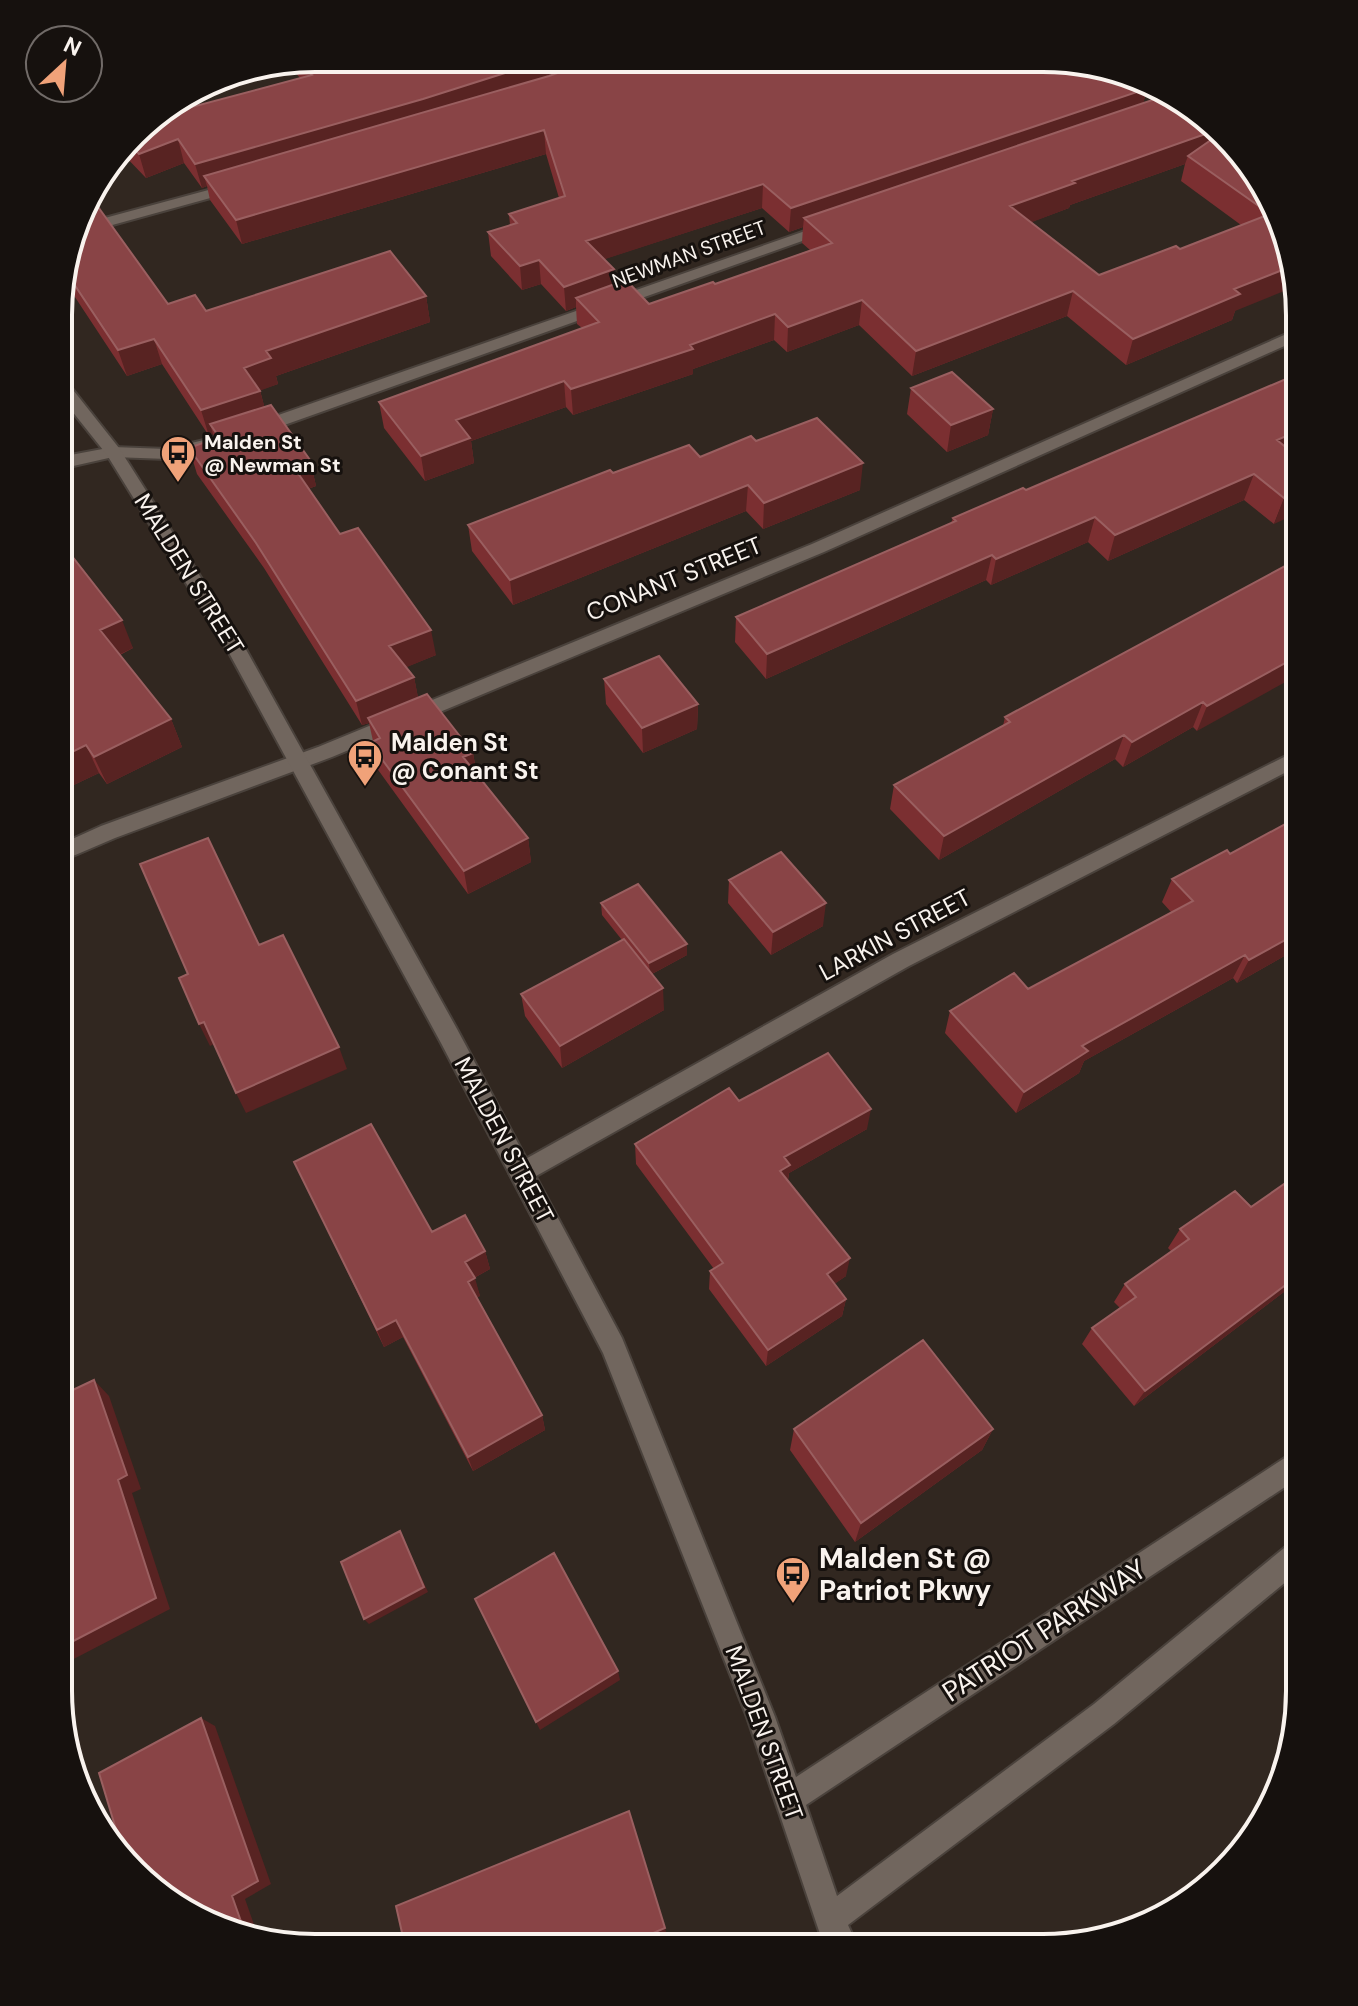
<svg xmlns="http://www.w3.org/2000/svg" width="1358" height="2006" viewBox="0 0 1358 2006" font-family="'DM Sans',sans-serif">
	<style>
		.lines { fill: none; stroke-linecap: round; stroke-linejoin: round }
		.minor-casing { stroke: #4a423c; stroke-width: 4 }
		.tertiary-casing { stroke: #4a423c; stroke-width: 4 }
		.minor { fill: #71665e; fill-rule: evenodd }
		.tertiary { fill: #71665e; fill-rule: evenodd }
		.wall { fill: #7b2f31; fill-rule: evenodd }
		.shaded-wall { fill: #582322 }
		.building { fill: #894446; stroke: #9a5f60; stroke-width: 2 }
		.labels { text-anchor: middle; stroke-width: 6; stroke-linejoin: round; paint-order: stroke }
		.far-street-label { font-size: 20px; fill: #f9f3ee; stroke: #16110e }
		.far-poi-label { font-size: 20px; font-weight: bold; fill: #f9f3ee; stroke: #16110e; text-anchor: start }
		.street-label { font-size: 24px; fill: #f9f3ee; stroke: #16110e }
		.poi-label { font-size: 24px; font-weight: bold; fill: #f9f3ee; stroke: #16110e; text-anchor: start }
		.near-poi-label { font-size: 28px; font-weight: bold; fill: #f9f3ee; stroke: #16110e; text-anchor: start }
		.near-street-label { font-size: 28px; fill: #f9f3ee; stroke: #16110e }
		.rim { fill: none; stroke: #f9f3ee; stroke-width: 4 }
	</style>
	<rect width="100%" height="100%" fill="#312720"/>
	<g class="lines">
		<defs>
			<path id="minor" d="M1179,103l11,4 -38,15 -7,-4z
				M238,182l5,1v6l-156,43h-10l2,-7z
				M831,222l5,1v6l-577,205 -6,1 -8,-5 2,-4z
				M1300,328v11l-476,213 -492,205 -217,81 -56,24v-17l42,-19 217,-79 494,-203z
				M216,437l8,5 -2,4 -55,13 -54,-2 -53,12v-12l53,-10 54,2z
				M1300,749v16l-391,201 -380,214 -8,4 -8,-4 -4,-7 4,-7 380,-212z"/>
			<path id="tertiary" d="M60,380l6,1 53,67 124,196 214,385 165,309 153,379 21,60 504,-329v29l-494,328 31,91 257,-192 195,-160 10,-3v30l-185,153 -266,201 10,22h-31l-8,-16 -72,-214 -144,-364 -162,-310 -213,-392 -121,-196 -47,-59z"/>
		</defs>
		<use href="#minor" class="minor-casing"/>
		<use href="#tertiary" class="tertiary-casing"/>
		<use href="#minor" class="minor"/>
		<use href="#tertiary" class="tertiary"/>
	</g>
	<path class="wall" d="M315,58l832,31 -4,14 71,28 -2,8 68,77 -45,95 -3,9 -106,45 -59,-49 -155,60 -53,-51 -72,27 -13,-12 -81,29v5l-120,41 -7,-8 -95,34 3,22 -49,18 -41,-53 -5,-26 203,-74 -5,-4 -1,-17 -10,4 -25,-27 -19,6 -31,-34 -3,-24 22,-7 -1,-11 50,-16 -13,-44 -304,90 -32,-44 -3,-14 -5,2 -18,-25 -38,15 -25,-26 25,-31 46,-14 108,-29 -13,-15zM1185,164l-4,17 60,44 -61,24 -81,26 -68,-53 38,-14 1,-3zM762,208l27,24 14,-5 -1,16 8,7 -95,34 -66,20 -35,-20 -10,-25z
		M89,197l2,7 77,100 38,7 220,-15 4,26 -154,54 2,8 -18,6 4,16 46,54 6,26 -8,3 32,45 96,121 -30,12 8,10 4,21 55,55 4,22 51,63 3,24 -63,32 -92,-127 -6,-24 3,-2 -4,-18 -7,2 -98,-157 -67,-94 -8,-26 26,-9 -2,-5 -4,2 -47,-72 -35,12 -58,-88 -9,-7z
		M1300,373v78l-6,3 6,5 -26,65 -30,-24 -136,61 -20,-19 -97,43 -5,-5 -220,99 -31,-37 1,-25 215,-94 2,-5 73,-28z
		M911,388l82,21 -5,26 -41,17 -40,-38z
		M756,441l104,49 -97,39 -17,-18 -233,94 -41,-54 -4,-26 145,-52 87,-16z
		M60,545l73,103 -13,7 51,64 11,28 -75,37 -8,-11 -40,19z
		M1300,558l-103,173 -4,-4 -70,40 -8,-8 -176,101 -49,-51 4,-24 109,-59 2,-9z
		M604,679l94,25 -1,25 -54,24 -37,-49z
		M1172,879l128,68 -63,36 -4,-5 -149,83 -5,12 -63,40 -71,-80 5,-22 78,-22 143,-77 -9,-10z
		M729,880l94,46 -52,29 -43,-52z
		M601,903l86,41v11l-35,19 12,36 -102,58 -37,-52 -4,-22 101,-54 -20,-25z
		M739,1101l128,28 -78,44 -1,8 58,95 -12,8 12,15 -4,17 -76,50 -57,-77 1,-18 4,-2 -78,-105 -1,-20z
		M294,1162l138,70 53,19 5,18 -16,9 6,18 -3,1 65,118 3,15 -72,41 -70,-134 -19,10z
		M1300,1173v104l-7,8 -159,121 -52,-62 10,-16 28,-20 -6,-6 11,-18 46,-33 -3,-3 12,-19 71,-22z
		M794,1429h199l-11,21 -127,92 -65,-92z"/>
	<path class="shaded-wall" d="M549,59h75l-420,117 3,10 -5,2 -7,-24z
		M1147,89l-6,24 -337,105 -1,9 -14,5 2,-24z
		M544,130l2,24 -304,90 -6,-24z
		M1214,131l-7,26 -19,-1 -3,8 -115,41 -1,3 -63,24 4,-26 62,-25z
		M178,139l6,24 -38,15 -7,-24z
		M763,184l-1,24 -175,57 -1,-24z
		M89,197l7,20 -16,5z
		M539,260l2,24 -19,6 -2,-24z
		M1289,260l5,27 -59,24 -3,9 -106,45 7,-26 101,-50z
		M614,269l1,24 -39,5v9l-10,4 -2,-24z
		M63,272l6,16 -9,3v-10z
		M1073,291l-6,25 -155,60 4,-25z
		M426,296l4,26 -154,54 2,8 -27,10 -7,-26 22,-17z
		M862,300l-3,25 -72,27 1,-25z
		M775,314l-1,26 -81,29v5l-120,41 -2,-26z
		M154,339l8,25 -35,12 -9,-26z
		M564,381l2,26 -95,34 3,22 -49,18 -4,-25 35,-36z
		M260,391l7,25 -57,8 3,10 -4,2 -8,-26z
		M993,409l-5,26 -41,17 4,-27z
		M1300,430v21l-33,15 10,-26z
		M310,460l6,26 -17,6 -6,-26z
		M863,463l-3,27 -97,39 1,-26z
		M1254,474l-10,26 -136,61 7,-26z
		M748,485l-2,26 -233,94 -3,-25z
		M1300,491v21l-26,12 10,-26z
		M1095,517l-7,25 -97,43 5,-26z
		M992,555l-6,25 -220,99 1,-25z
		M122,620l11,28 -21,10 -12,-28z
		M431,630l5,25 -41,17 -6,-26z
		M1300,655v19l-103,57 10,-25z
		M414,677l5,25 -51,16 1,5 -7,2 -6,-24z
		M1203,702l-10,25 -70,40 9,-25z
		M698,704l-1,25 -54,24 -1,-25z
		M171,719l11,28 -75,37 -13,-27z
		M1124,735l-9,24 -176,101 5,-24z
		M86,745l13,28 -40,19 1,-34z
		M473,753l4,24 -14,-20z
		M528,838l3,24 -63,32 -4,-23z
		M826,903l-3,23 -52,29 2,-23z
		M1300,932v15l-63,36 12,-23z
		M687,944v11l-37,20 -1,-12z
		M1245,955l-12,23 -149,83 -5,12 -63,40 8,-21 58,-46z
		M663,988l1,22 -102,58 -2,-22z
		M204,1022l10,22 -4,2 -11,-22z
		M339,1047l8,22 -101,44 -10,-20z
		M871,1109l-4,20 -78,44 -2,11 -7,-13 4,-14z
		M485,1251l5,18 -20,11 -5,-18z
		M850,1258l-4,18 -23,16 4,-18z
		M1300,1273v4l-7,8 -159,121 11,-15z
		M475,1278l5,18 -7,3 -5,-17z
		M846,1299l-4,17 -76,50 2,-16z
		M396,1320l7,17 -19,10 -7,-17z
		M94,1380l15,16 32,93 -9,4 38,116 -104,54 -8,-5v-9l60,-169z
		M542,1415l3,15 -72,41 -5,-14z
		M993,1429l-11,21 -127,92 6,-19z
		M400,1531l28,61 -59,32 -5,-5z
		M618,1671l2,9 -80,50 -4,-8z
		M201,1718l14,8 56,158 -26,15 13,37 -14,-6 -12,-34z
		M665,1928l1,4 -37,15h-8z"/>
	<path class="building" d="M315,58l234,1 -126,40 -228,65 -17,-25 -39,15 -11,-11 18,-22 37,-21 9,7 120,-32 -12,-15z
		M597,59l480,1 69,29 -355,119 -28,-24 -177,57 28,28 -50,18 -25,-27 -19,6 -32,-34 29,-9 -8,-9 56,-18 -21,-66 -308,90 -32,-44 345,-100z
		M1161,97l53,34 -142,50 3,2 -65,23 89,69 77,-29 4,3 90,-35 -82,-58 30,-21 62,81 10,51 -56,22 6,5 -107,45 -60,-48 -157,60 -54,-51 -74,27 -13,-13 -85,31 3,4 -122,40 -7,-8 -108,39 14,18 -49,18 -42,-54 220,-80 -23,-24 50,-18 23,24 64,-22 2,2 117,-41 -28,-25z
		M96,204l72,100 27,-9 11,16 184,-60 36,45 -160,55 5,7 -27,10 16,23 -59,19 -47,-71 -36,11 -54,-81 22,-63z
		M952,372l41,37 -42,16 -40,-37z
		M1300,373v57l-23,10 23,19v32l-16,7 -30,-24 -139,61 -20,-18 -99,42 -4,-4 -225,99 -31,-37 220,-96 -3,-3 70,-30 3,2z
		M271,405l39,55 -17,6 47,68 18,-6 73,102 -42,16 25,31 -58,24 -100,-158 -67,-95 30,-11 -9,-13z
		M817,418l46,45 -99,40 -16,-18 -238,95 -42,-55 142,-55 3,3 76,-28 11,12 51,-21 5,5z
		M60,545l11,10 51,65 -22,10 71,89 -77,38 -8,-12 -26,13z
		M1300,558v97l-93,51 -4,-4 -71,40 -8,-7 -180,101 -50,-51 116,-63 -5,-5z
		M659,656l39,48 -56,24 -38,-49z
		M427,694l46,59 -10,4 65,81 -64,33 -94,-128 10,-5 -12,-20z
		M1300,816v116l-51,28 -4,-5 -163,91 6,5 -64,41 -74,-81 64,-38 14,16 165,-88 -21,-22 55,-29 3,4z
		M208,838l51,107 24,-10 56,112 -103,46 -32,-71 -5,2 -20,-46 9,-4 -48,-110z
		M781,852l45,51 -53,29 -44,-52z
		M638,884l49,60 -38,19 -48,-60z
		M624,939l39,49 -103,58 -39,-52z
		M828,1053l43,56 -87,48 6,8 -10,6 70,87 -23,16 19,25 -78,51 -58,-79 13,-8 -88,-119 94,-56 10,13z
		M371,1124l61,108 33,-17 20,36 -20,11 10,16 -7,4 74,133 -74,42 -72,-137 -19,10 -83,-168z
		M1300,1173v101l-155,117 -53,-63 44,-31 -11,-13 64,-45 -9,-10 55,-38 16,16z
		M923,1340l70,89 -132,94 -67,-94z
		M94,1380l33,95 -9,5 38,118 -98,51v-252z
		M400,1531l24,56 -60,32 -23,-57z
		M554,1553l64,118 -82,51 -61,-123z
		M201,1718l57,163 -26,15 12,34 -85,-35 -38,-49 -22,-73z
		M629,1811l36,117 -44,19 -216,-1 -9,-40z"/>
	<defs>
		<symbol id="bus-pin" viewBox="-11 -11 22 30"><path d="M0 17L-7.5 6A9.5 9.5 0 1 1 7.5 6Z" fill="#f0a279" stroke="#16110e"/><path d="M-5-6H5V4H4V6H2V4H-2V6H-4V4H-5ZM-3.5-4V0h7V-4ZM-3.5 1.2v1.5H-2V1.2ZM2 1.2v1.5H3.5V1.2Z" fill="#111"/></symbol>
	</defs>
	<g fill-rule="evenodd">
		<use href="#bus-pin" x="158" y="433" width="40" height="54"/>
		<use href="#bus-pin" x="345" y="737" width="40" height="54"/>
		<use href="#bus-pin" x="773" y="1554" width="40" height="54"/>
	</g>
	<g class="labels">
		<g class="far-street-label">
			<text transform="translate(689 254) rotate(-20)" y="7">NEWMAN STREET</text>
		</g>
		<g class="far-poi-label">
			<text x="204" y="449">Malden St<tspan x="204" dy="23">@ Newman St</tspan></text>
		</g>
		<g class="street-label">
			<text transform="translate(189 574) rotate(58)" y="8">MALDEN STREET</text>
			<text transform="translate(674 579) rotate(-22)" y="8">CONANT STREET</text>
			<text transform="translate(895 935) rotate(-28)" y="8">LARKIN STREET</text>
			<text transform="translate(504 1140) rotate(62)" y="8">MALDEN STREET</text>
			<text transform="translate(764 1733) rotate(70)" y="8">MALDEN STREET</text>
		</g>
		<g class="poi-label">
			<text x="391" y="751">Malden St<tspan x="391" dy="28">@ Conant St</tspan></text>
		</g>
		<g class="near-poi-label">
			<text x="819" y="1568">Malden St @<tspan x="819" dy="32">Patriot Pkwy</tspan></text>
		</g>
		<g class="near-street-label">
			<text transform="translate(1044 1630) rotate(-33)" y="10">PATRIOT PARKWAY</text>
		</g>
	</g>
	<path d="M0 0H1358V2006H0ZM315 72H1043A243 243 0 0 1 1286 315V1691A243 243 0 0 1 1043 1934H315A243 243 0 0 1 72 1691V315A243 243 0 0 1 315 72Z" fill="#16110e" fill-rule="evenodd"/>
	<path class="rim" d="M315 72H1043A243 243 0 0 1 1286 315V1691A243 243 0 0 1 1043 1934H315A243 243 0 0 1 72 1691V315A243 243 0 0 1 315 72Z"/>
	<g transform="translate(64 64) rotate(26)"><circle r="38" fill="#16110e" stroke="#716b68" stroke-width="2"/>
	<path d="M0-6L14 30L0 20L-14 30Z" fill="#f0a279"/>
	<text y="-12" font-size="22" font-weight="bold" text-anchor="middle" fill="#f9f3ee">N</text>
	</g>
</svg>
